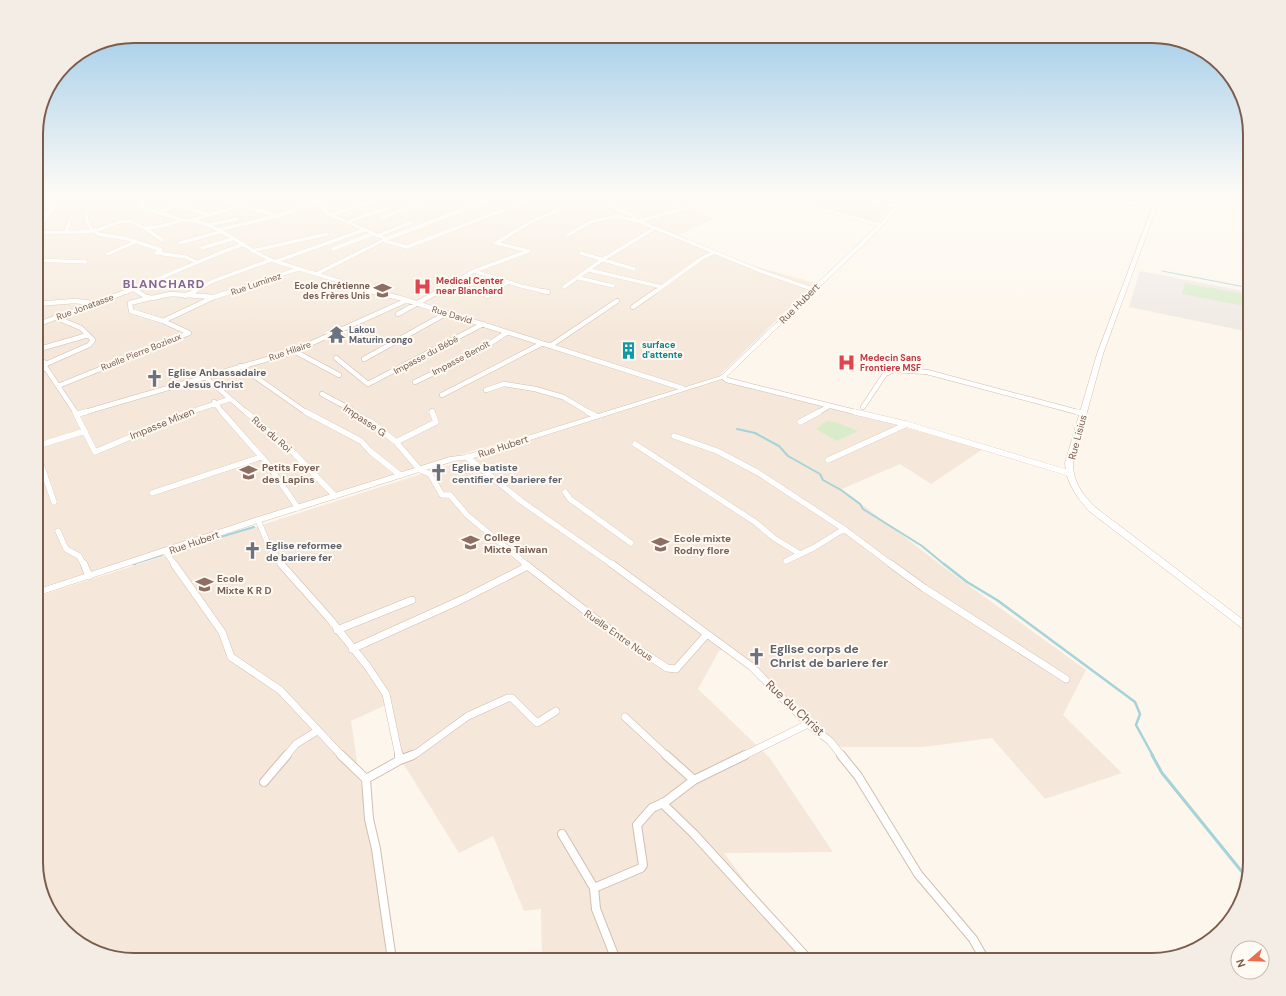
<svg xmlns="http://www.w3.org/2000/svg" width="1286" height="996" viewBox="0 0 1286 996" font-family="'DM Sans',sans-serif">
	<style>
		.residential { fill: #f5e8da }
		.industrial { fill: #efe9e4 }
		.green { fill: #d8ecc9 }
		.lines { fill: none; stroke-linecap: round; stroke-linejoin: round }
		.stream-far3 { stroke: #a5d3da; stroke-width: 1 }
		.stream-far2 { stroke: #a5d3da; stroke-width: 2 }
		.stream-far1 { stroke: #a5d3da; stroke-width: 2.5 }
		.stream { stroke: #a5d3da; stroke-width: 3 }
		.street-far4-casing { stroke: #d1beb0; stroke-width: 4 }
		.street-far3-casing { stroke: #d1beb0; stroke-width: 5.5 }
		.street-far2-casing { stroke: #d1beb0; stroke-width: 6 }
		.street-far1-casing { stroke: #d1beb0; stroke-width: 8 }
		.street-casing { stroke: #d1beb0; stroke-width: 10 }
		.secondary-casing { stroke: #d6c0b0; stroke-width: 1 }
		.street-far4 { stroke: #fff; stroke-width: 3.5 }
		.street-far3 { stroke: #fff; stroke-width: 4.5 }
		.street-far2 { stroke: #fff; stroke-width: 5.5 }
		.street-far1 { stroke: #fff; stroke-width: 7 }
		.street { stroke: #fff; stroke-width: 8 }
		.secondary { fill: #fff; fill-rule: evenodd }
		.labels { text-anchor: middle; stroke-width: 4; stroke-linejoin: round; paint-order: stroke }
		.far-health-label { font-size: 9px; font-weight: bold; fill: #be3a42; stroke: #fffaf3; text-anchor: start }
		.far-street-label { font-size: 9px; fill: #7a5c4d; stroke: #fffaf3 }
		.far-education-label { font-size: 9px; font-weight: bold; fill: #785e54; stroke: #fffaf3; text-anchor: end }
		.far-worship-label { font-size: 9px; font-weight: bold; fill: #5b616d; stroke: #fffaf3; text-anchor: start }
		.far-culture-label { font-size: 9px; font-weight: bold; fill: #0d838f; stroke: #fffaf3; text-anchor: start }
		.street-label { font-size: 10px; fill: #7a5c4d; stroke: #fffaf3 }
		.worship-label { font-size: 10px; font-weight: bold; fill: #5b616d; stroke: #fffaf3; text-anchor: start }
		.education-label { font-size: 10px; font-weight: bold; fill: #785e54; stroke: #fffaf3; text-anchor: start }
		.far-district-label { font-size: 12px; font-weight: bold; letter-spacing: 1px; fill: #846695; stroke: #fffaf3 }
		.near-worship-label { font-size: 12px; font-weight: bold; fill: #5b616d; stroke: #fffaf3; text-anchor: start }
		.near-street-label { font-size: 12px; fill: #7a5c4d; stroke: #fffaf3 }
		.rim { fill: none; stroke: #7a5c4d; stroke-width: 2 }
	</style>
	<rect width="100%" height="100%" fill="#fdf6ec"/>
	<path class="residential" d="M36,195h707l-49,12 18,12 -33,16 64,28 72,20 -97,94 -56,19 -186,54 -440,139v-354l12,-20 17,-18 -29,2z
		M784,195h122l-30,28z
		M58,198l-22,33v-31z
		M725,377l258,72 -52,35 -31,-20 -58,25 108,83 136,98 -23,45 59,58 -77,26 -53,-61 -69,9h-87l-107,-100 -10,4 -21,38 71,68 64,95 -109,1 80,107h-262l-1,-51 -17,2 -31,-75 -34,17 -61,-98 -6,-53 -41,19 8,54 39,185h-264l-32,-5 -28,-15 -28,-34 -10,-38v-271z"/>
	<path class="industrial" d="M1140,271l110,21v40l-121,-25z"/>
	<path class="green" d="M1091,195h57l-3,9z
		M1185,283l65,12v12l-68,-13z
		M827,421l8,1 23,9 -21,10 -21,-12z"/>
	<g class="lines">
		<path class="stream-far3" d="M59,202l5,-4
			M1162,271l88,17"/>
		<path class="stream-far2" d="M737,429l18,4 24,13 9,10 32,18 3,6 18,10 19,14 3,5 59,37 23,19
			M170,552l84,-25
			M133,564l29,-9"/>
		<path class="stream-far1" d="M133,564h2
			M944,564l23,18 30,18 138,102 5,12 -4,11 17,31"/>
		<path class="stream" d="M1152,755l10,18 85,105"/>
		<defs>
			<path id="street-far4" d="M146,195l-6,12 43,13
				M306,195l19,12 -2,3 8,5 55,24
				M655,195l26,15
				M706,195l12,5
				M782,195l47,16 52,14
				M850,195l48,12
				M1083,195l72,12
				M207,196l71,20
				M589,196l43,19 6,6
				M36,199l25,-2
				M462,199l9,-4
				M169,201l2,-6
				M178,205l31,10
				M159,212l49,-17
				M36,214l12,-1
				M87,215l-1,4 6,12
				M331,215l60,-20
				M381,218l60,-23
				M192,220l49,-14
				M638,221l98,-26
				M347,222l50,-17
				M208,225l29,-6
				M145,228l17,12
				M94,230l4,4 30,5 33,11
				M218,230l60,-14 55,-21
				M66,232l4,-11
				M36,233c18,-1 37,0 55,-2 12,-1 24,-10 36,-10 6,0 13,7 20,7 16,1 31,-11 48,-7 27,6 51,28 76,39l103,32
				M568,235l22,-13 26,-6 22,5 125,51 49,17
				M377,236l35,-14
				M385,241l22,6 135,-52
				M180,243l40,-11
				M202,248l30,-9
				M333,249l39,-15
				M161,250l-5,3 30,4 10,5
				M252,251l75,-17
				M528,251l-32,-8 35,-21 60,-26
				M581,253l53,16
				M108,254l27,-12
				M36,260l50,2
				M277,261l87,-31
				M589,270l73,17
				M474,271l47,15 26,6
				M316,274l70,-35 116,-44
				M579,278l34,8
				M564,287l38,-27 53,-32
				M134,289l4,3
				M126,292c40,-15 78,-34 118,-48
				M193,292l20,-11 58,-21
				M230,292l68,-23
				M437,292l37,-21 55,-20
				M493,292l15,-10
				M655,292l47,-34 13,-6"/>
			<path id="street-far3" d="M137,291l9,6 6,1 19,-4 43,3
				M370,291l30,7 282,90
				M542,291l6,1
				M185,296l10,-5
				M487,296l8,-5
				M150,298l-20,5 1,8 32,10
				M36,304l39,-3 17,2
				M633,307l23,-16
				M398,314l41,-23
				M36,325l92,-34
				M550,346l67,-45
				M36,350l52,-15
				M294,351l45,24
				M36,356l10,8
				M336,358l32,26 115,-60
				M364,359l83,-46
				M240,366l67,47
				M44,367l2,-3 43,-19 4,-5 -12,-12 -26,-11
				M36,370l10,-2 30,45
				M205,377l42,36
				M723,377l4,3 132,33
				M415,382l62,-30 29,-19
				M58,386l131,-53 -26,-12 51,-24 19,-6
				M486,390l18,-6 31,5 28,8 27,16
				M322,394l28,15 -1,2 3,2
				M442,395l99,-51
				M214,402l9,11
				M863,407l22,-33 9,-4 33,2 154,41
				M432,411l1,2
				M82,413l210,-61 113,-51
				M187,413l43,-14
				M817,413l12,-7"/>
			<path id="street-far2" d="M75,412l20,40 94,-40
				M222,412l45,51 31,45
				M246,412l45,38 44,46
				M306,412l55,29 9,10 30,24
				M350,412l21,10 25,20 24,28 10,4 12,21h8l17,20 60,50
				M588,412l8,4
				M855,412l51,12 163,49
				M1077,412l6,1
				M77,414l9,-2
				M800,422l19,-10
				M674,436l43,15 40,21 87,57 48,36
				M396,442l40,-20 -4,-10
				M635,444l120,78 19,16 26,16
				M467,457l54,44 92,64
				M828,460l77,-35
				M565,492l5,7 61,44
				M152,493l109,-36
				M54,502l-18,-52 7,-6 42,-13
				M258,520l10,24 14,21
				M58,531l8,18 13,7 5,9
				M165,551l10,14
				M786,561l29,-14 29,-18"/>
			<path id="street-far1" d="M84,564l5,12
				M174,564l48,68 9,25 49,33 62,66
				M281,564l48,54 39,49 18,27 13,62
				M525,564l93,72 49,32 9,1 31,-35
				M612,564l140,103 56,57 22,17 12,15
				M891,564l33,24 142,91
				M337,630l75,-30
				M352,649l111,-50 65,-33
				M625,717l42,39
				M286,756l10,-12 21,-13
				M410,756l7,-3 51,-37 40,-18h4l25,25 19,-12
				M743,756l65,-32"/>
			<path id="street" d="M341,755l25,24 3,40 7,30 16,111
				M666,755l28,25
				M841,755l17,21 60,98 55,65 12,21
				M400,760l13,-5
				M366,779l34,-19 -1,-5
				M264,782l23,-27
				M662,803l32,31 115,126
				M562,834l32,54 2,21 20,51
				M594,888l47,-20 2,-3 -6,-40 15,-17 13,-6 29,-22 51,-25"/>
			<path id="secondary" d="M60,195h5l-15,19 -12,19 -2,1c0,-14 16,-28 24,-39z
				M905,195h5l-27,31 -158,152 -255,81 -16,2 -193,61 -225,74v-6l219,-72 195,-61 16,-2 255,-79 158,-152z
				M1157,195h4l-58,159 -30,109c0,19 9,31 22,44l155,118v8l-3,-1 -158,-121c-13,-15 -23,-28 -24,-48l32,-109z"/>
		</defs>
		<use href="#street-far4" class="street-far4-casing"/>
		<use href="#street-far3" class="street-far3-casing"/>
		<use href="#street-far2" class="street-far2-casing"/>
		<use href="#street-far1" class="street-far1-casing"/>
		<use href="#street" class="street-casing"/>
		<use href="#secondary" class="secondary-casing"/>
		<use href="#street-far4" class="street-far4"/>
		<use href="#street-far3" class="street-far3"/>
		<use href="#street-far2" class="street-far2"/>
		<use href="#street-far1" class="street-far1"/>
		<use href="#street" class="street"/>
		<use href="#secondary" class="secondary"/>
	</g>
	<linearGradient id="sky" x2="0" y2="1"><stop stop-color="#97c7e8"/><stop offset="0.58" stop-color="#fefbf6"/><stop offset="1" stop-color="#fefbf6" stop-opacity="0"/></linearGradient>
	<rect width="1286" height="335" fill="url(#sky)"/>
	<defs>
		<symbol id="hospital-bare" viewBox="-9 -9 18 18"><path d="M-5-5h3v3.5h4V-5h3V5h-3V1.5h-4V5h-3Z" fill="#e0444e" stroke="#fffaf3" stroke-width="2.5" paint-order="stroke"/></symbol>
		<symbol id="school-bare" viewBox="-9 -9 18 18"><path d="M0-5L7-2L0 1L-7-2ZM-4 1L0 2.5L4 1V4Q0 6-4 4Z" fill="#8d6e63" stroke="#fffaf3" stroke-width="2.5" paint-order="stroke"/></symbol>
		<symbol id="temple-bare" viewBox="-9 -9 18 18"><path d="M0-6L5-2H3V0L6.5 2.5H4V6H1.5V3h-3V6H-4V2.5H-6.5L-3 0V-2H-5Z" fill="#6b7280" stroke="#fffaf3" stroke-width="2.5" paint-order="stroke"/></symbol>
		<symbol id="building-bare" viewBox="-9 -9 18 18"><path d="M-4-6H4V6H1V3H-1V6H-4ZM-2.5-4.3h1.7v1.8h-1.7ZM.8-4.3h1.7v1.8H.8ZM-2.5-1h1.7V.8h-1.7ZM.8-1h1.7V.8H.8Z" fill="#0f9aa8" stroke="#fffaf3" stroke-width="2.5" paint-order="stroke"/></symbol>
		<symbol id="church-bare" viewBox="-9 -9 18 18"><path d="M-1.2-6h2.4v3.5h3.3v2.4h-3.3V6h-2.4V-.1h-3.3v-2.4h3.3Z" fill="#6b7280" stroke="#fffaf3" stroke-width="2.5" paint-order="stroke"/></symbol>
	</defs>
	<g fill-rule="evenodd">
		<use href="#hospital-bare" x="410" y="274" width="25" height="25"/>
		<use href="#school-bare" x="370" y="278" width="25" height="25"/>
		<use href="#temple-bare" x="324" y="322" width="25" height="25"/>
		<use href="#building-bare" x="616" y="338" width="25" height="25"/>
		<use href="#hospital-bare" x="834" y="350" width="25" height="25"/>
		<use href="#church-bare" x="142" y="366" width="25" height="25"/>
		<use href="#school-bare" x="236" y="460" width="25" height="25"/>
		<use href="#church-bare" x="426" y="460" width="25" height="25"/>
		<use href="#school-bare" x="458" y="530" width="25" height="25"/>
		<use href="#school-bare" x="648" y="532" width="25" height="25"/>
		<use href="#church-bare" x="240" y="538" width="25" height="25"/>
		<use href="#school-bare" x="192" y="572" width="25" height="25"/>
		<use href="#church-bare" x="744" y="644" width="25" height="25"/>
	</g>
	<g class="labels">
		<g class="far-health-label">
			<text x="436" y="284">Medical Center<tspan x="436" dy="10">near Blanchard</tspan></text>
			<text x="860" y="361">Medecin Sans<tspan x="860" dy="10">Frontiere MSF</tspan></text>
		</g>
		<g class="far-street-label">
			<text transform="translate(256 284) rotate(-19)" y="3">Rue Luminez</text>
			<text transform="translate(85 307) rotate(-20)" y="3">Rue Jonatasse</text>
			<text transform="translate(452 315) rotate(17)" y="3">Rue David</text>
			<text transform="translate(290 351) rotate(-19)" y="3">Rue Hilaire</text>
			<text transform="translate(141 352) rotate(-22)" y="3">Ruelle Pierre Bozieux</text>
			<text transform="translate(426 355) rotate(-28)" y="3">Impasse du Bébé</text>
			<text transform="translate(461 358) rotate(-28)" y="3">Impasse Benoît</text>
		</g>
		<g class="far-education-label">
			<text x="370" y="289">Ecole Chrétienne<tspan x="370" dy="10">des Frères Unis</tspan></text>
		</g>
		<g class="far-worship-label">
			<text x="349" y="333">Lakou<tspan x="349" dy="10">Maturin congo</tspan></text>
		</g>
		<g class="far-culture-label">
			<text x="642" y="348">surface<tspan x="642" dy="10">d'attente</tspan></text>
		</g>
		<g class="street-label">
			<text transform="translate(799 303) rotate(-45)" y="4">Rue Hubert</text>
			<text transform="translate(365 420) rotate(34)" y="4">Impasse G</text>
			<text transform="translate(162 423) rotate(-22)" y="4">Impasse Mixen</text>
			<text transform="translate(272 434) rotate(41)" y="4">Rue du Roi</text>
			<text transform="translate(1077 437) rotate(-75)" y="4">Rue Lisius</text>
			<text transform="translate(503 446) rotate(-18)" y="4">Rue Hubert</text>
			<text transform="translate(194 542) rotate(-19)" y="4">Rue Hubert</text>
			<text transform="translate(619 635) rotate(35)" y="4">Ruelle Entre Nous</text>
		</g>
		<g class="worship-label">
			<text x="168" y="376">Eglise Anbassadaire<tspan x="168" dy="12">de Jesus Christ</tspan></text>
			<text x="452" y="471">Eglise batiste<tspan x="452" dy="12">centifier de bariere fer</tspan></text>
			<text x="266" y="549">Eglise reformee<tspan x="266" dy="12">de bariere fer</tspan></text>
		</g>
		<g class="education-label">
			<text x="262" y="471">Petits Foyer<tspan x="262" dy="12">des Lapins</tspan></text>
			<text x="484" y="541">College<tspan x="484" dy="12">Mixte Taiwan</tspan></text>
			<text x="674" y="542">Ecole mixte<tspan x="674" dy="12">Rodny flore</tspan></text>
			<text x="217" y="582">Ecole<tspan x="217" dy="12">Mixte K R D</tspan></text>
		</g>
		<g class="far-district-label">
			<text x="164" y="288">BLANCHARD</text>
		</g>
		<g class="near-worship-label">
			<text x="770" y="653">Eglise corps de<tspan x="770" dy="14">Christ de bariere fer</tspan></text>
		</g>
		<g class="near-street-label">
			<text transform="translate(795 708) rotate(43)" y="4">Rue du Christ</text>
		</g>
	</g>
	<path d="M0 0H1286V996H0ZM134 43H1152A91 91 0 0 1 1243 134V862A91 91 0 0 1 1152 953H134A91 91 0 0 1 43 862V134A91 91 0 0 1 134 43Z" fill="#f4ede6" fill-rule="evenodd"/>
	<path class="rim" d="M134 43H1152A91 91 0 0 1 1243 134V862A91 91 0 0 1 1152 953H134A91 91 0 0 1 43 862V134A91 91 0 0 1 134 43Z"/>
	<g transform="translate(1250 960) rotate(251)"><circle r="19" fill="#fffaf3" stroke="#cabbb1"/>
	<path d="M0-3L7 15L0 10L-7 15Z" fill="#e76f51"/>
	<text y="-6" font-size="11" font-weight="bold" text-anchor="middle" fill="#7a5c4d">N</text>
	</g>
</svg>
